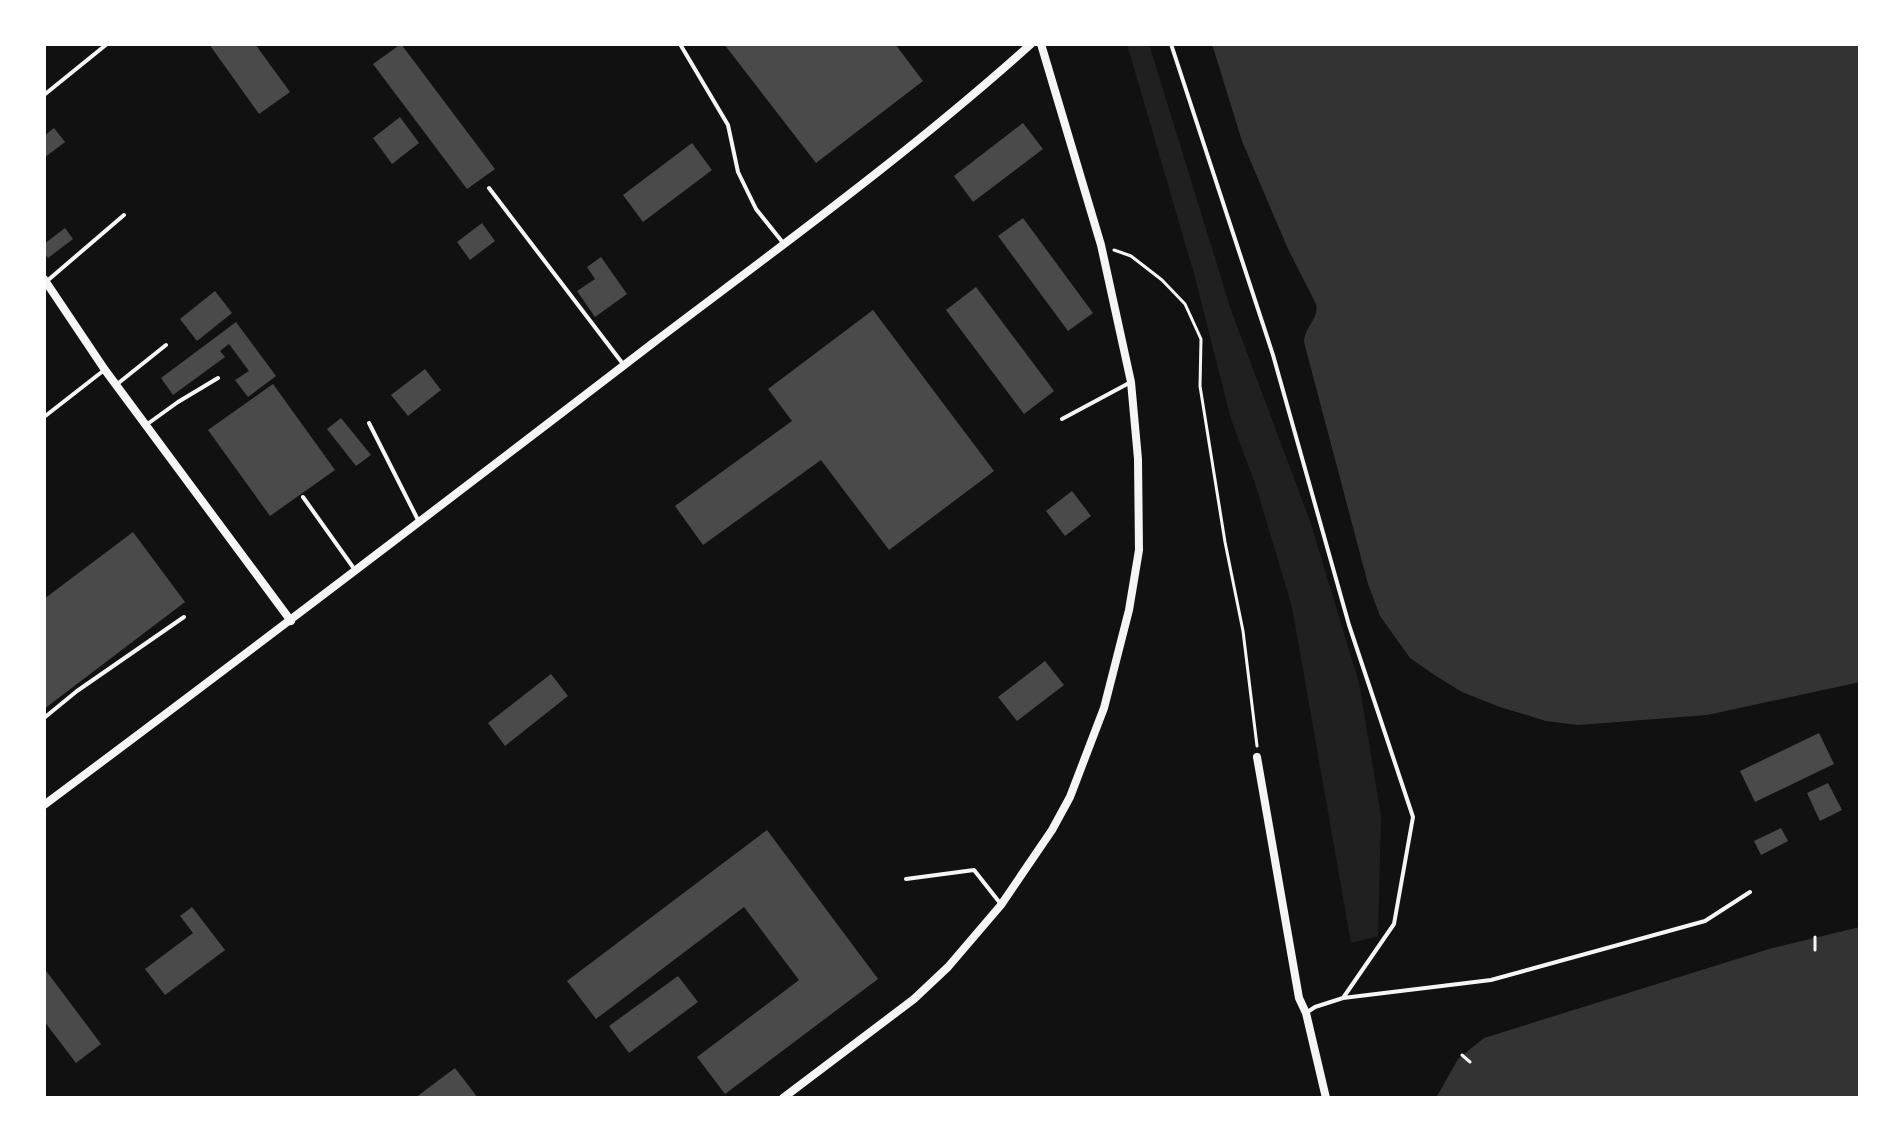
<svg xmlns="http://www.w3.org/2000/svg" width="1904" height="1142" viewBox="0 0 1904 1142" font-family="'PT Sans',sans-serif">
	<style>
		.green { fill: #202020 }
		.water { fill: #333 }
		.building { fill: #4a4a4a }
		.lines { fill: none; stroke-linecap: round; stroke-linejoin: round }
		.path { stroke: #f5f5f5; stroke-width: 3 }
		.service { stroke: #f5f5f5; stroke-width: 4 }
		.minor { stroke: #f5f5f5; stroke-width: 8 }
	</style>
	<rect width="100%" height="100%" fill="#111"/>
	<path class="green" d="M1127,44h22l82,266 79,211 49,162 22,133 -3,120 -27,7 -59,-336 -37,-124 -24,-64 -37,-145z"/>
	<path class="water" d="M1212,44h648v638l-153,33 -129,10 -32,-4 -46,-14 -38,-15 -26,-16 -26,-18 -30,-42 -12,-32 -64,-242c0,-15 16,-24 12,-38l-28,-55 -46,-108z
		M1860,927v171h-424l22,-39 26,-21 285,-89z"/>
	<path class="building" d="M209,44h46l35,48 -31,22z
		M401,44l94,125 -28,20 -94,-125z
		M724,44h171l28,37 -107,82z
		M400,117l19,26 -27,21 -19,-26z
		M1023,123l20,26 -70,53 -19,-26z
		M54,128l11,14 -21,16v-22z
		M692,143l20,27 -69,52 -20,-27z
		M1023,218l70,95 -25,18 -70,-95z
		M482,223l13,18 -25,19 -13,-18z
		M65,228l8,11 -25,19 -4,-6v-8z
		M601,257l26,37 -32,23 -18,-26 18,-12 -8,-12z
		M976,287l78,104 -30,23 -78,-104z
		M215,291l17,22 -35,28 -17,-22z
		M873,310l121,161 -105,79 -68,-90 -118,85 -28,-39 117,-85 -24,-32z
		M236,322l40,54 -28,21 -13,-17 14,-9 -20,-27 -9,7 5,6 -52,38 -12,-17z
		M425,369l16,21 -33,26 -17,-21z
		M273,384l62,86 -65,46 -62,-86z
		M341,418l30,37 -15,11 -29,-37z
		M1072,491l19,25 -26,20 -19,-25z
		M133,532l52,70 -141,107v-110z
		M1045,661l19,24 -47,36 -19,-24z
		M551,674l17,22 -63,50 -17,-23z
		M1819,733l15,31 -79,38 -15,-31z
		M1828,783l14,27 -22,11 -13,-28z
		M1781,828l7,13 -27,14 -7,-14z
		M767,830l111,149 -153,115 -28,-37 102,-77 -55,-73 -148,112 -29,-38z
		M192,907l33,43 -60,45 -20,-26 48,-36 -13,-17z
		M44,968l57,76 -25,19 -32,-42z
		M678,976l20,26 -69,51 -20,-27z
		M455,1068l23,30h-63z"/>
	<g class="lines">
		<path class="path" d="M1114,250l17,6 31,24 23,24 16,35 -1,47 25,156 18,89 14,115
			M1815,937v13
			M1462,1055l8,7"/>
		<path class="service" d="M680,44l48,81 10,47 18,37 28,35
			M1171,44l102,311 76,270 64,192 -19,107 -51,74
			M44,95l63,-51
			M489,188l134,176
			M47,281l77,-66
			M116,385l50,-40
			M44,417l59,-46
			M1062,419l69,-37
			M369,423l49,97
			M146,425l32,-23 40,-24
			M303,497l52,73
			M44,718l33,-27 107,-74
			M906,879l68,-9 26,33
			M1306,1013l9,-6 28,-9 148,-18 214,-59 45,-29"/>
		<path class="minor" d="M44,279l61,91 186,251
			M1257,757l42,241 7,15 20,85
			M44,805c204,-152 407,-307 609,-462 128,-97 259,-192 378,-299
			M783,1098l131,-99 34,-32 53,-62 51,-75 18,-33 34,-89 25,-98 10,-60 -1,-91 -7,-77 -30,-137 -60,-201"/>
	</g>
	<rect width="1904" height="1142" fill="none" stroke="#ffffff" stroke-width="92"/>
</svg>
